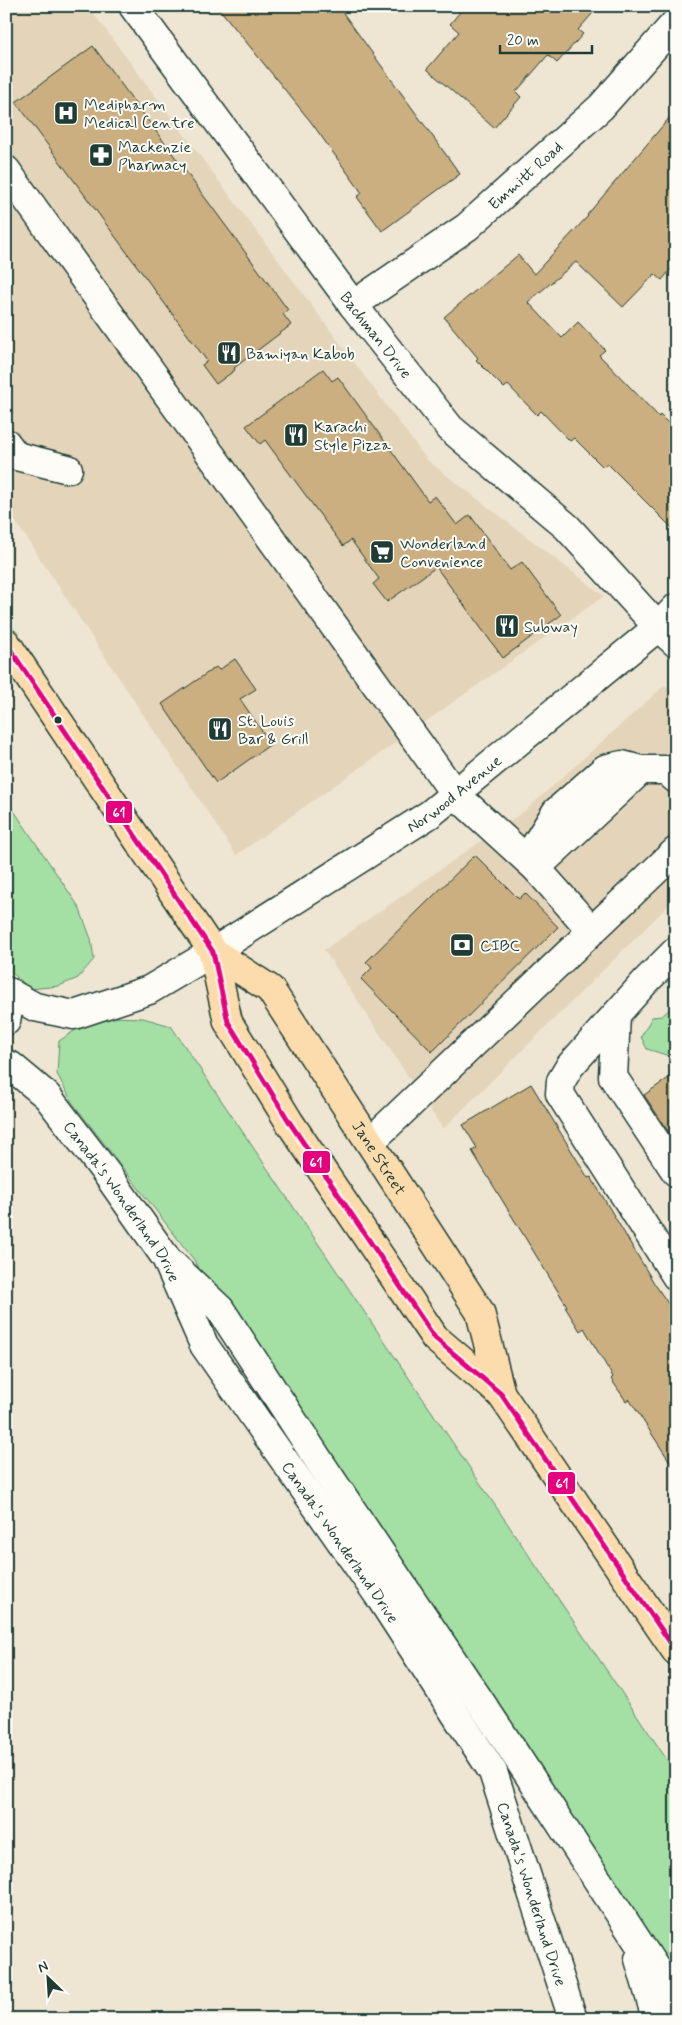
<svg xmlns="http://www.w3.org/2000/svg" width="682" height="2025" viewBox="0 0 682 2025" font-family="Mynerve,sans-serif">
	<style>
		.built { fill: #e4d5ba }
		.green { fill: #a4dfa4; stroke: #628e6c }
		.building { fill: #cbaf80; stroke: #1f3d34 }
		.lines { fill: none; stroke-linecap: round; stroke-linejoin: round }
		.minor-casing { stroke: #1f3d34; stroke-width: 31 }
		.major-casing { stroke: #1f3d34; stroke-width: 31 }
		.minor { stroke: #fdfcf7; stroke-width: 28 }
		.major { stroke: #fcdcac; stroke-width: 28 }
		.bus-1-casing { stroke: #fdfcf7; stroke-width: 9 }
		.bus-1 { stroke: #e5007d; stroke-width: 5 }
		.bus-dot { fill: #1f3d34; stroke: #fdfcf7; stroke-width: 2 }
		.labels { text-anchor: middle; stroke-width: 4; stroke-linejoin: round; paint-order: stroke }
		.poi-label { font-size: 16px; fill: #1f3d34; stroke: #fdfcf7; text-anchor: start }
		.street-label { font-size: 16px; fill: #1f3d34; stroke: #fdfcf7 }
		.line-badge { stroke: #fdfcf7; stroke-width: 2 }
		.badge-label { font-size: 14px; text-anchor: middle; font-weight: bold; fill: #fff }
	</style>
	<rect width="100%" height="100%" fill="#eee5d3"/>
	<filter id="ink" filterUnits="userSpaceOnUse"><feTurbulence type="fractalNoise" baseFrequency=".02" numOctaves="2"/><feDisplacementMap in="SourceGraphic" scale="10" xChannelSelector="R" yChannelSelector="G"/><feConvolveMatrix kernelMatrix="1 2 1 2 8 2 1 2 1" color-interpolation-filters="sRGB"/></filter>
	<g filter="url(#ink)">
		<path class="built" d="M6,6h82l340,455 176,135 -368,259 -230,-348z
			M665,685l11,10v203l-233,231 -119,-179 202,-140z"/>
		<path class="green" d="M6,799l73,108 12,32 3,20 -16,19 -19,8 -29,3 -24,-22z
			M671,1008l5,5v45l-29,-9 -6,-12 11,-20 10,-1z
			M110,1017l33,1 28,8 505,747v216l-454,-679 -28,-50 -122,-158 -15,-28 2,-33 27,-18z"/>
		<path class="building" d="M217,6h121l122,168 -78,57 -25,-34 5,-4 -51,-71z
			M465,6h134l-21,24 5,4 -26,29 -9,-8 -32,37 5,5 -27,31 -67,-59 32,-37 -9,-8z
			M93,46l195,264 -5,4 8,11 -57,43 1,2 -19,14 -14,-19 5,-4 -191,-259z
			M676,110v153l-14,17 -7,-6 -32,33 -47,-45 -48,40 34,36 16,-16 27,28 -6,5 60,62 1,-2 16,16v101l-69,-69 -4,4 -29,-29 -4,3 -29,-30 -4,4 -29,-30 -4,3 -28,-28 2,-2 -34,-41 74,-62 16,19 54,-58 -1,-1z
			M323,369l9,12 6,-4 90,124 7,-5 22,29 13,-10 40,55 12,-8 39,53 -58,43 -67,-91 -49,35 -14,-18 6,-5 -28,-39 -8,6 -78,-106 -5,4 -14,-18z
			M235,659l21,30 -16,10 31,45 -55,39 -54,-79 54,-37 3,3z
			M475,855l44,44 6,-6 33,34 -126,125 -71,-73 11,-11 -6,-6z
			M676,1073v70l-32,-48z
			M531,1084l57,94 3,-1 63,106 22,32v156l-47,-72 -3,2 -15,-22 2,-2 -29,-49 -4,3 -15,-24 2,-1 -95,-155 5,-3 -14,-23z"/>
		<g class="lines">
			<defs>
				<g id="minor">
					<path id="s1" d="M133,6l220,299 97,123 117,99 91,100 18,16"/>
					<path d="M6,170l449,624 81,74"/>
					<path id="s2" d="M353,305l114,-78 134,-120 75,-85"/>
					<path d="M6,443l10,13 52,13"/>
					<path d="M527,859l29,-47 49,-43 17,-4 19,5"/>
					<path d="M592,931l-56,-63 105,-98h25l10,9"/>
					<path d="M676,951l-31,31 -75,84 -9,15 -1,13 116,182"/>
					<path id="s3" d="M6,991l29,16 39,8 75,-25 64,-38 217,-138 228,-187 18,-19"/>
					<path d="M616,1015l-3,62 63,95"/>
					<path d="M6,1021l5,-28"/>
					<path id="s4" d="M6,1064l5,2 36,30 60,78 59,84 38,87 177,254 112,173 80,247"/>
					<path d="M370,1142l306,-291"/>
					<path d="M174,1266l46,43 103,158 181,270 172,263"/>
					<path d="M639,1959l15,52 5,8"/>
				</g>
				<g id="major">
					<path d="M6,643l207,309 15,70 62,101 145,215 66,56 175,257"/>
					<path id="s5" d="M213,952l57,37 210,323 21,82"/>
				</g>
			</defs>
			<use href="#minor" class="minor-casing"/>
			<use href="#major" class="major-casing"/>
			<use href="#minor" class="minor"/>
			<use href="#major" class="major"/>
			<defs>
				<path id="bus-1" d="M6,643l207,309 15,70 62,101 145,215 66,56 175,257"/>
			</defs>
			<use href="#bus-1" class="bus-1-casing"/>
			<use href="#bus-1" class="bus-1"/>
		</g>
	</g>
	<defs>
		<symbol id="hospital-square" viewBox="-11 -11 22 22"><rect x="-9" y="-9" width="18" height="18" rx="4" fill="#1f3d34" stroke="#fdfcf7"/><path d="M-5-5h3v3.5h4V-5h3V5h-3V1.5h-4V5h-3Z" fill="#fff"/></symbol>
		<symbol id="pharmacy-square" viewBox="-11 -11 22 22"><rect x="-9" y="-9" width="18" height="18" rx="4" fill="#1f3d34" stroke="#fdfcf7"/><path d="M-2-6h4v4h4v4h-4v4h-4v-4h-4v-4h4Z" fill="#fff"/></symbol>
		<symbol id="restaurant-square" viewBox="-11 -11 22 22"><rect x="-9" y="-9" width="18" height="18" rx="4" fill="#1f3d34" stroke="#fdfcf7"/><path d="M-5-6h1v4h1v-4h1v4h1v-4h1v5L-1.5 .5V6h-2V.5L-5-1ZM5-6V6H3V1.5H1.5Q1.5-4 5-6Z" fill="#fff"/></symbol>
		<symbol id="supermarket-square" viewBox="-11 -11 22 22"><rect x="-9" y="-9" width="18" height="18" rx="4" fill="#1f3d34" stroke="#fdfcf7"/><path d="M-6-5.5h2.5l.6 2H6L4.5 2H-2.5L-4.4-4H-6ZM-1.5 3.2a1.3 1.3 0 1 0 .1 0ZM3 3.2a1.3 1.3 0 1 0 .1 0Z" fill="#fff"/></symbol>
		<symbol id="bank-square" viewBox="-11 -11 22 22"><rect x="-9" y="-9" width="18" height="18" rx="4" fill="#1f3d34" stroke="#fdfcf7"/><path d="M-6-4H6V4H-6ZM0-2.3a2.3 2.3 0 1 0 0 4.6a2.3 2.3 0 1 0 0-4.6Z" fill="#fff"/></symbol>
	</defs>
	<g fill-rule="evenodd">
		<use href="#hospital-square" x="52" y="99" width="28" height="28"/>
		<use href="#pharmacy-square" x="87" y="141" width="28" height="28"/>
		<use href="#restaurant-square" x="215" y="339" width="28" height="28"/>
		<use href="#restaurant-square" x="282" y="421" width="28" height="28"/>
		<use href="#supermarket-square" x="368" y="538" width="28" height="28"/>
		<use href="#restaurant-square" x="493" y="612" width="28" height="28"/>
		<use href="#restaurant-square" x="206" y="715" width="28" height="28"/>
		<use href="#bank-square" x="448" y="931" width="28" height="28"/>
	</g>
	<circle class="bus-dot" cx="58" cy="720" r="4.5"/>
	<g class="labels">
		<g class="poi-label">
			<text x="84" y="110">Medipharm<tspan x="84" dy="18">Medical Centre</tspan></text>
			<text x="118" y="152">Mackenzie<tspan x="118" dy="18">Pharmacy</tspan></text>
			<text x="246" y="359">Bamiyan Kabob</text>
			<text x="314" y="432">Karachi<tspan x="314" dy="18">Style Pizza</tspan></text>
			<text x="400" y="549">Wonderland<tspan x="400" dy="18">Convenience</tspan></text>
			<text x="524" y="632">Subway</text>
			<text x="238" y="726">St. Louis<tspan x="238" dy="18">Bar &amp; Grill</tspan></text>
			<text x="480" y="951">CIBC</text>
		</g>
		<g class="street-label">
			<text dy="6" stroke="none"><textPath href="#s2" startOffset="216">Emmitt Road</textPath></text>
			<text dy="6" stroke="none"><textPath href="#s1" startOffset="409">Bachman Drive</textPath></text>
			<text dy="6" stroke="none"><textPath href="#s3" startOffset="515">Norwood Avenue</textPath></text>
			<text dy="6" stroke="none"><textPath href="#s5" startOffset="269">Jane Street</textPath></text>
			<text dy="6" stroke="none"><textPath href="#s4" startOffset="182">Canada's Wonderland Drive</textPath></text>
			<text dy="6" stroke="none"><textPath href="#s4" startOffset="588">Canada's Wonderland Drive</textPath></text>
			<text dy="6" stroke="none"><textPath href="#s4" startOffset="992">Canada's Wonderland Drive</textPath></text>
		</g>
	</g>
	<g class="line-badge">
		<rect x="105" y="800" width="28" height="24" rx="5" fill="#e5007d"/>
		<rect x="302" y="1150" width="29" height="24" rx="5" fill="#e5007d"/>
		<rect x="547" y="1471" width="29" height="24" rx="5" fill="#e5007d"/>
	</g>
	<g class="badge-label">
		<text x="119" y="817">61</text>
		<text x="316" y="1167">61</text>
		<text x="562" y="1488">61</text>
	</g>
	<rect width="682" height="2025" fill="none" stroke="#fdfcf7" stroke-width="25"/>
	<rect x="12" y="12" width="657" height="2000" fill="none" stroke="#1f3d34" stroke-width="2" filter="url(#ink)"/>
	<g transform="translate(48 1978) rotate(335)" stroke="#fdfcf7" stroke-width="4" paint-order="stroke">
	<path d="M0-4L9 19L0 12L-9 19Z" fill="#1f3d34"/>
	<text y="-8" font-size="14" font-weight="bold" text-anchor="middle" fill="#1f3d34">N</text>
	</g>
	<path d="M500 45v8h92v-8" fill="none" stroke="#1f3d34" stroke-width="2.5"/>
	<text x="507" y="45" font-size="15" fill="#1f3d34" stroke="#fdfcf7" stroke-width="4" paint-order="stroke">20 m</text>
</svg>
